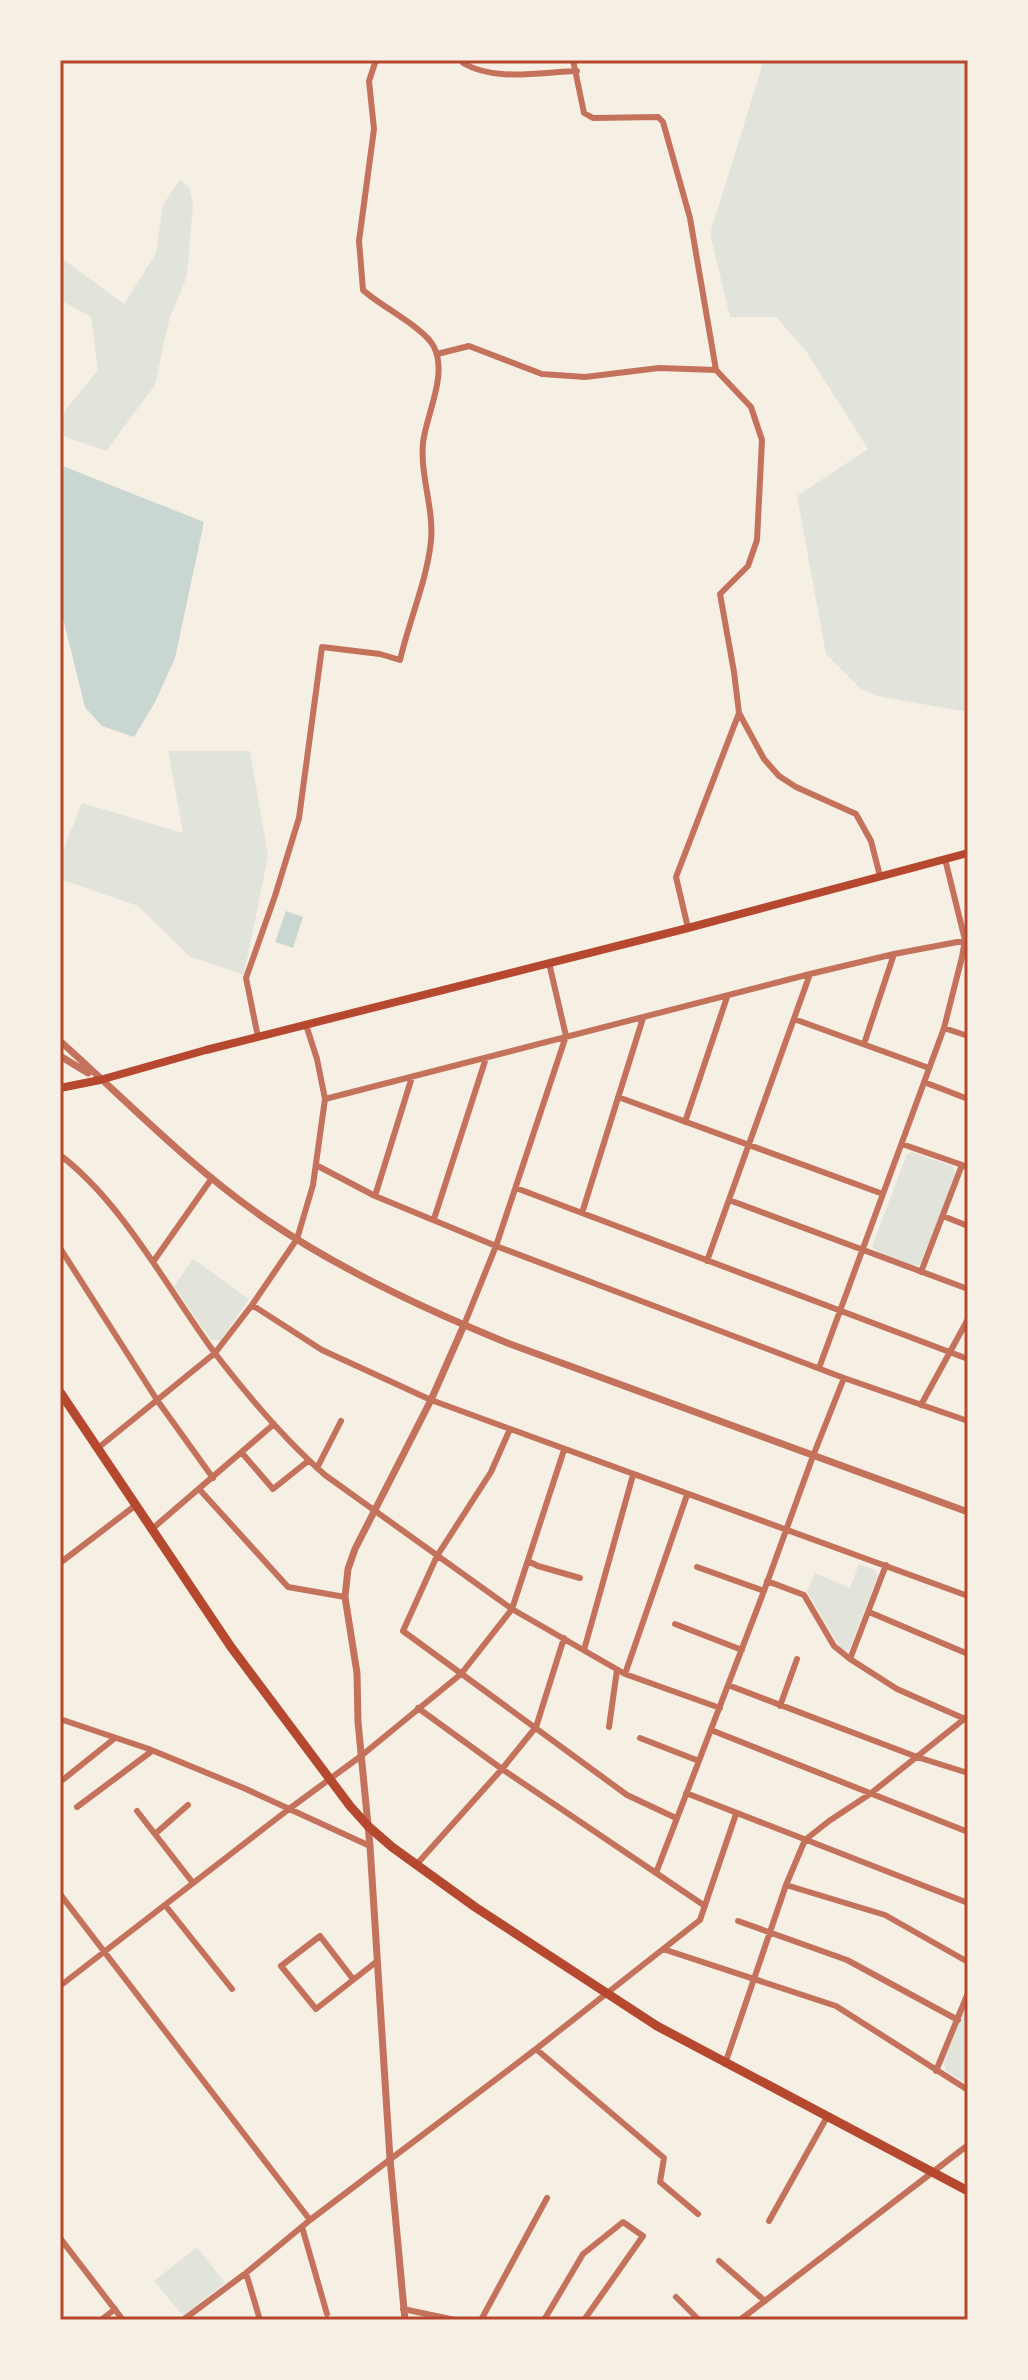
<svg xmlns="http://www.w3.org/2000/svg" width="1028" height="2380" viewBox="0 0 1028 2380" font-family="'Archivo Narrow',sans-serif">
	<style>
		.green { fill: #e2e4dc }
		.water { fill: #c9d6d2 }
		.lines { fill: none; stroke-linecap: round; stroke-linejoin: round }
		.minor { stroke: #c5725c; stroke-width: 6 }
		.tertiary { stroke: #c5725c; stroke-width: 7 }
		.secondary { stroke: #b5482f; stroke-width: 8 }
		.trunk { stroke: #b5482f; stroke-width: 9 }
		.neatline { fill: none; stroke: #b5482f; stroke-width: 3 }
	</style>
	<rect width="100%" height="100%" fill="#f6efe4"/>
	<path class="green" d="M764,60l204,1v651l-91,-16 -17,-8 -34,-34 -29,-158 71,-47 -62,-98 -30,-34h-46l-20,-83z
		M180,179l10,10 3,15 -6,72 -18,44 -14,65 -49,66 -46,-16v-18l38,-47 -7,-53 -31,-17v-43l64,47 32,-51 7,-48z
		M168,751h82l18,105 -24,119 -55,-19 -51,-50 -78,-27v-21l22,-55 101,30z
		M912,1152l40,14 4,8 -36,91c-11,3 -42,-9 -48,-19l35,-92z
		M193,1259l56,40 -28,41h-10l-37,-54z
		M859,1564l16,6 3,6 -29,74 -7,1 -35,-60 8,-18 35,15z
		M968,2000v84l-22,-13 -3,-9z
		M197,2247l28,36 -42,33 -29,-35z"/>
	<path class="water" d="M60,465l144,57 -29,136 -20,44 -21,35 -32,-11 -17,-19 -25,-101z
		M286,911l17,6 -10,31 -18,-6z"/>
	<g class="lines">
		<path class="minor" d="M462,60l1,3c32,19 77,9 114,8
			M573,60l11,53 9,5 65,-1 5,5 27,96 26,152 35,37 11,33 -5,100 -9,26 -28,28 14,78 5,41 25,46 15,17 17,11 60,27 15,27 9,35
			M437,354l32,-8 73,28 43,3 74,-9 57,2
			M688,928l-12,-51 63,-164
			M794,1019l135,49
			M944,1028l24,8
			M258,1037l-12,-59 29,-82 24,-78 23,-171 58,7 20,6c9,-39 27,-80 31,-119 3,-33 -11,-65 -8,-98 3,-28 25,-68 11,-96 -9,-19 -54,-41 -71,-57l-4,-49 15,-112 -5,-48 7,-21
			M864,1044l30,-90
			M924,1082l44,17
			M618,1097l265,97
			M325,1099l485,-125 84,-20 74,-14
			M685,1122l42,-125
			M902,1144l66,23
			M60,1155c63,48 107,133 154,197 33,43 70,87 111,123l187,134 113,65 95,34
			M316,1165l59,31 121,50 348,132 124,43
			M516,1188l452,171
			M375,1196l37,-119
			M729,1200l239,89
			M582,1213l61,-195
			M943,1216l25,10
			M434,1219l52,-161
			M60,1248l97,152 56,78
			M707,1261l103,-287
			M153,1262l59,-84
			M921,1272l41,-107
			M252,1305l70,45 109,50 537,196
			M464,1325l32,-79 70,-210 -17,-73
			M819,1368l125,-340 18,-71 3,-17 -20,-81
			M921,1405l47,-86
			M510,1429l-19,43 -54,84 -34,75 224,164 49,23
			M98,1448l117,-95 37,-48 45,-66 16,-54 12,-86 -8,-40 -11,-34
			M242,1453l31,36 35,-28
			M317,1468l24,-47
			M200,1490l88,97 57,10
			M152,1529l122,-105
			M528,1561l10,5 42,12
			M60,1563l76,-58
			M697,1567l67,24
			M767,1581l37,14 30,51 16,13 47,30 68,30
			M869,1612l99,42
			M675,1624l67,26
			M584,1650l49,-175
			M850,1659l36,-94
			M625,1674l62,-179
			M728,1685l189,72 51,16
			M780,1706l17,-47
			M418,1708l84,61 203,137
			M60,1719l89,30 97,40 124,57
			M609,1727l8,-57
			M711,1730l257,102
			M640,1738l59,23
			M60,1782l55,-44
			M686,1793l282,110
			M77,1807l75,-56
			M137,1811l56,72
			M155,1834l33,-29
			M416,1865l86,-96 34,-42 28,-89
			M656,1873l108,-282 49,-135 31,-78
			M786,1885l99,30 83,47
			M60,1894l250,326
			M165,1905l67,84
			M738,1921l109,39 111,60
			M663,1949l173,57 132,84
			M353,1979l-33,-43 -39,30 35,43 60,-47
			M60,1986l229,-177 72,-53 100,-82 51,-65 52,-159
			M536,2049l128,109 -4,24 38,32
			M725,2064l61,-179 19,-45 24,-19 41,-27 98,-78
			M936,2071l32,-78
			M769,2221l58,-104
			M302,2227l25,87
			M60,2238l63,82
			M719,2261l46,40
			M246,2273l14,47
			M676,2297l23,23
			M403,2309l52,11
			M101,2320l14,-11
			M183,2320l63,-47 64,-53 226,-171 164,-129 36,-106
			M481,2320l66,-122
			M544,2320l39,-66 40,-32 20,14 -59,84
			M740,2320l228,-175"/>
		<path class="tertiary" d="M60,1041c68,61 131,127 207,179 75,51 159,90 243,124l458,168
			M60,1056l28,17
			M405,2320l-15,-161 -20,-313 -12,-124 -1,-49 -12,-76 3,-28 7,-20 76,-149 33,-75"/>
		<path class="secondary" d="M60,1088l40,-8 106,-30 482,-122 280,-75"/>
		<path class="trunk" d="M60,1392l171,255 119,159 18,20 24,21 83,60 182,119 311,165"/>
	</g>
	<rect width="1028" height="2380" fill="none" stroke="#f6efe4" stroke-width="124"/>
	<rect x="62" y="62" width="904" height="2256" class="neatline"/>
</svg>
